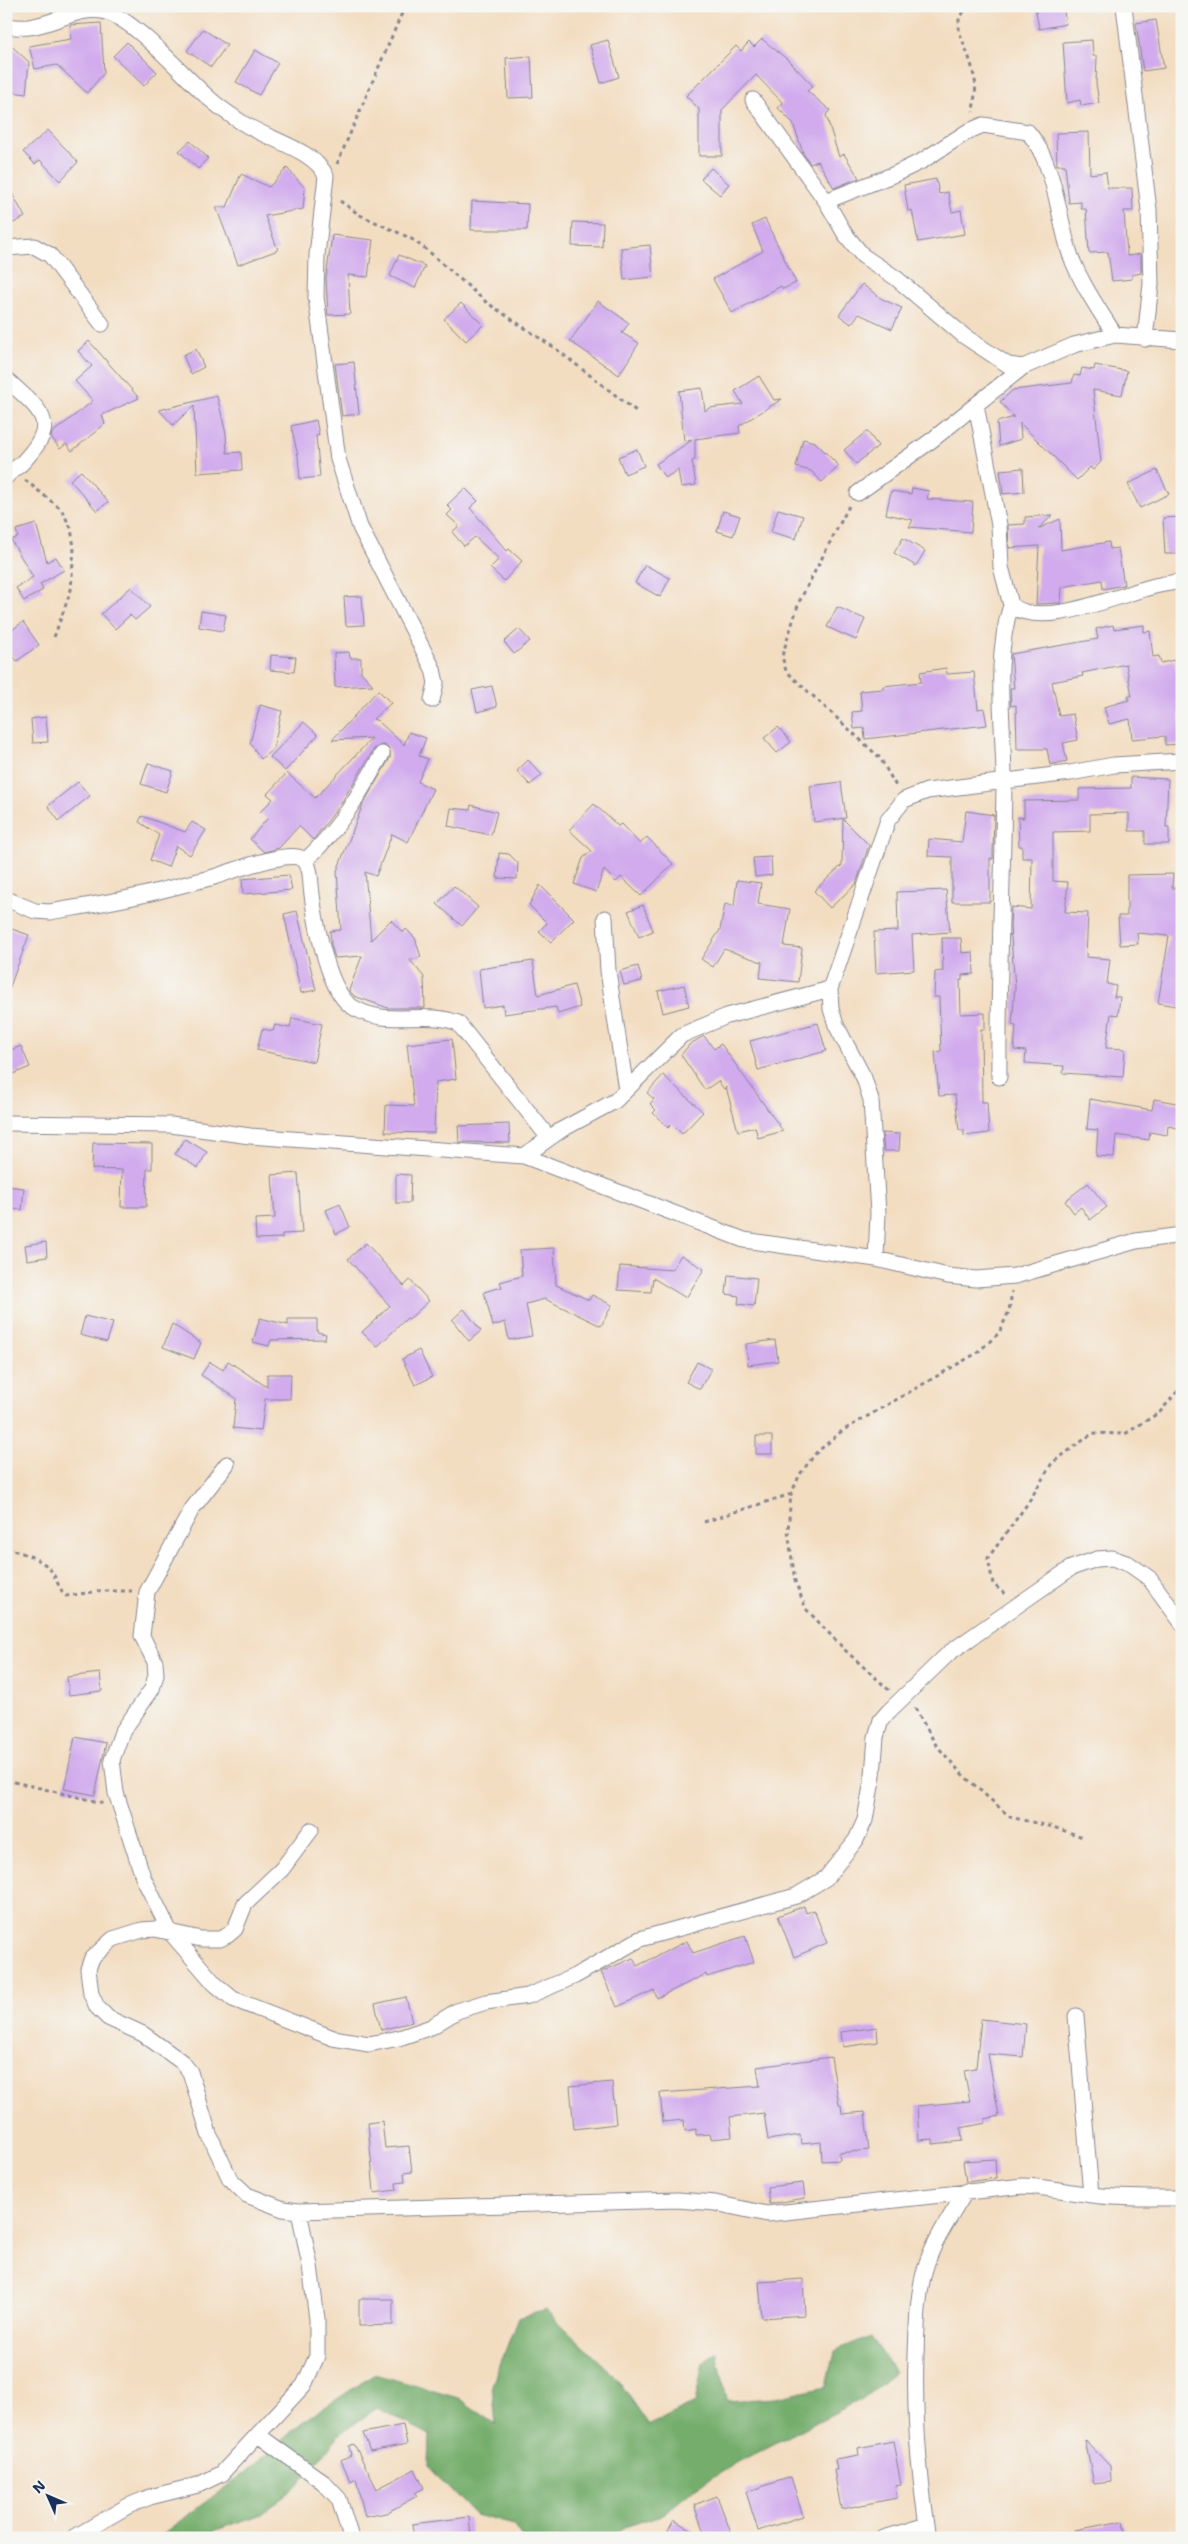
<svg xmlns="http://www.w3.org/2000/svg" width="1188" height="2544" viewBox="0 0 1188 2544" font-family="'Shantell Sans',sans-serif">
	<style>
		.forest { fill: #74ad6c; stroke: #486e65 }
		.building { fill: #d1abed }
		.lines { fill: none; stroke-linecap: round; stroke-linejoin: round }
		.minor-casing { stroke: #878690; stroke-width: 17 }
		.path { stroke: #878690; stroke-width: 3; stroke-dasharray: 4 4; stroke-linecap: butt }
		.minor { stroke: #fff; stroke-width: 15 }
	</style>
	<rect width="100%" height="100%" fill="#f6f6f2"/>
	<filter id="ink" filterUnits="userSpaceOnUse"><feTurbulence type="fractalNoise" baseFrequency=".02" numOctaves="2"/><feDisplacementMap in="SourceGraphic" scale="10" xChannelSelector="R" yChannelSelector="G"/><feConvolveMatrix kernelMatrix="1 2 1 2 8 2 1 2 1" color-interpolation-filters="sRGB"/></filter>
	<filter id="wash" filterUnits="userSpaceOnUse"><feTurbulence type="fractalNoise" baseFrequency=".0096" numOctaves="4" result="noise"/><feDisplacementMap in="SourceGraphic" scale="20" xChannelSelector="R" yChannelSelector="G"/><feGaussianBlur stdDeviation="1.12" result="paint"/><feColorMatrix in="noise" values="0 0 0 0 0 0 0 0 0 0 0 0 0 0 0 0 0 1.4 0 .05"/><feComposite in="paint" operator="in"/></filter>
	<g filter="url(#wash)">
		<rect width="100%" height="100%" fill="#f3ddc1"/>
		<path class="forest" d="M546,2310l70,67 33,48 46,-22 8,-40 14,-11 10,49 49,-3 50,-11 8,-36 37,-15 24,37 -33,26 -124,63 -46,29 -30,24 -38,12 -16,11h-85l-9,-13 -39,-10 -46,-48 1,-32 -53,-27 -37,26 -44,53 -34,27 -46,16 -7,8h-52l97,-72 47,-43 74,-49 83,24 38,26 -4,-39 26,-67z"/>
		<g id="blocks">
			<path class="building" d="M1035,6h28l3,18 -27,5z
				M1156,20l8,48 -21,3 -7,-48z
				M101,23l3,50 -17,20 -30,-28 -22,4 -6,-23 42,-7 -1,-14z
				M203,29l24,16 -16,22 -24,-16z
				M762,39l26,21 25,26 -6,5 23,19 -4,5 13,42 5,-3 15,24 -25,10 -16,-27 -8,3 -7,-11 -10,-30 -15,-15 5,-5 -27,-28 -34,35v46h-23v-47l-13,-13 50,-50 5,5 8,-9 5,5z
				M608,40l11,37 -18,6 -11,-38z
				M1092,40l1,16h4l-1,27 3,20 -18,3 -1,-6 -13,3 -4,-61z
				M6,41l23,21 -3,32 -20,-3z
				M127,42l30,30 -13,14 -31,-30z
				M255,50l23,13 -19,32 -23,-13z
				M531,56l2,41 -25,1 -2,-40z
				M48,130l30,32 -18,19 -20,-21 -5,4 -12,-12z
				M1089,132l1,42 16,-2 2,16h24l1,23h-9l3,45 14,-2v19l-9,2v4l-20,2 -4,-29 -19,1 -3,-44h-5v-7l-12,1 -4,-38h-8l-1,-32z
				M190,141l18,17 -10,11 -19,-18z
				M287,168l18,20 -2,21 -38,7 13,34 -40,15 -22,-58h11l14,-33 28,13z
				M711,168l18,16 -9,11 -19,-16z
				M936,179l3,15 9,-2 4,20 9,-2 4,24 -47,8 -6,-32 -4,1 -4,-26z
				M6,182l19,35 -19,10z
				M472,201l56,3 -1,26h-56z
				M765,219l31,64 -13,6 -2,-3 -49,27 -19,-34 50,-28 -11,-26z
				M573,222l30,1 -1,24 -30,-1z
				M332,235l41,5 -5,37 -20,-2 2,39 -22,1 -2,-37z
				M650,245l3,32 -29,3 -3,-32z
				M399,255l26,11 -10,22 -25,-12z
				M862,284l20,15 20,9 -10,21 -33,-15 -8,10 -12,-9z
				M598,301l31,22 -7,10 17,10 -20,32 -49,-34z
				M461,303l22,22 -17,16 -22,-22z
				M89,341l50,57 -37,17 3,9 -33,27 -6,-7 -6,5 -9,-12 1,-4 41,-32 -18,-20 17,-15 -14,-15z
				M196,349l8,18 -13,7 -8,-19z
				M354,362l5,52 -17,2 -7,-52z
				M1095,365l32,6 -5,24 -29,-5 8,72 -8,8 -3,-3 -13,13 -57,-57 1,16 -22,7 -2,-24 17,-5 -14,-15 13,-12 59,-7 2,-8 6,1 2,-8 12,2z
				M759,376l15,24 8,-1 -43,27 1,7 -45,6v21l-3,1 4,24 -15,2 -3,-17 -13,8 -9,-14 36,-24 -8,1 -5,-50 23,-3 3,23 4,-3 34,-4 -8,-13z
				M217,396l9,38 1,19 14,-1 1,18 -45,3 -3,-67 -21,19 -14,-15z
				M316,420l3,15 -3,1 4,41 -20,2 -2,-23 -7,-30z
				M867,431l11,15 -22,18 -12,-14z
				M803,439l12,3 24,24 -17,16 -11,-11 -15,-4z
				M637,449l7,17 -19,8 -7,-17z
				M1023,468l1,24 -21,2 -3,-24z
				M1157,470l12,24 -29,14 -12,-24z
				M81,471l27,31 -11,9 -27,-31z
				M465,488l13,13 -8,7 37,43 2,-2 13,12 -18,20 -14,-13 9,-9 -24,-22 -11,9 -12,-14 7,-6 -12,-11 5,-5 -5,-5z
				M912,488l17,3 -2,8 46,3 -2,30 -62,-5 4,-7 -27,-6 5,-23 20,3z
				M778,509l25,7 -7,23 -25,-7z
				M723,511l17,5 -7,20 -16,-5z
				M1053,515l-15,14 22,-10 1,31 48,-8 1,7 8,-1 6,37 -21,4 -1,-9 -40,7 -1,16 -25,1 3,-58 -30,2 -1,-23 17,-1v-7z
				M1182,517v37h-17l-2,-36z
				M36,524l11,38 9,-5 8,13 -24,14 3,6 -19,11 -8,-13 17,-11 -22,-37 7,-3 -2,-7z
				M903,538l22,13 -9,15 -22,-13z
				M645,565l25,13 -10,19 -25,-14z
				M131,587l19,20 -15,13 -5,-5 -15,14 -14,-15z
				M362,596l2,29 -18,1 -2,-29z
				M837,607l28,12 -9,21 -29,-13z
				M201,611l25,4 -3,16 -24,-4z
				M23,622l16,23 -22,16 -11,-15v-12z
				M1113,625l1,4 30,-4v7l6,-1 3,26 6,-1 2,7 13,-3 8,37h-3l2,47 -16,1v-9l-33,3 -2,-20 -21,5 -5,-17 25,-7 -1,-4h4l-6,-32 -44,9 1,3 -31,6 7,34 14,-2 5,26 -15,3 4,18 -17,4 -3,-16h-30l-1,-44 -5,1 -1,-18h4l-3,-34 87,-15 -2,-10z
				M519,629l11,12 -16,13 -10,-12z
				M349,652l1,6h11v14l12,13 -38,2 -1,-34z
				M271,655l25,2 -2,15 -24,-2z
				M946,668l1,6 27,-2 4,37 6,-1 3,17 -122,14 -1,-11 -10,1 -2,-17 10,-1 -2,-20 23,-2v-3l38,-4 -1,-10z
				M492,686l5,21 -20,5 -5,-22z
				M378,690l13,13 -18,16 5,2 26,24 5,-13 17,6 -7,18 9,3 -10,23 15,7 -25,53 -16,-8 -16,42 -11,-4 6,68 20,-20 12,13 3,-4 9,9 6,19 -11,3 14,17 1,31h-37l-34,-12 -5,-6 13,-34 -27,2 -4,-13 -1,-14 11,-1 -4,-59 26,-67 27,-46v-8l-3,-4 -6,-1 -7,4 -34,56 -27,35 -14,-14 -20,22 -15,4 -14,-13 17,-20 -7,-7 13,-13 -6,-5 20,-21 28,25 57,-60 -40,2z
				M260,705l22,6 -9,38 -12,10 -11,-16z
				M46,717l2,25 -15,1 -2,-24z
				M304,722l14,13 -33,36 -15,-14z
				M778,727l13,15 -14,11 -13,-15z
				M528,760l14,15 -12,10 -13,-14z
				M148,763l25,8 -7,21 -25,-8z
				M1131,777l37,2 -2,48h3v17h-24v-13h-16v-18l-39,1v17l-37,1v49l15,1 -3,30 23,1 -2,44 24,2 -3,25 9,2 -2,11h6l-2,18 -7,-1 -5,34 19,1 -2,28 -60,-4 1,-7 -39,-3 1,-12 -12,-1 2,-24 -4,-1 3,-38 -5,-61 1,-19 20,2 1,-51h-10v-12h-3l-1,-29 6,1v-17l55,-1v-11l52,-1z
				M78,782l12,14 -31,25 -11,-15z
				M841,782l5,36 -32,4 -4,-36z
				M594,804l24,22 3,-2 19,20 7,-7 26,27 -32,32 -20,-19 -5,5 -12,-12 -8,22 -22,-8 9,-26 9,-7 -23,-21z
				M471,805l26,7 -6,23 -43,-9 3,-18 19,2z
				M966,811l28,4 -1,38v6l-3,-1v44h-38v-45l-24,-1 1,-17 33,3z
				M142,816l43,16 7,-10 14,8 -16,25 -14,-9 -8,21 -18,-7 9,-25 -20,-13z
				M843,819l26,26 -13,39 -26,24 -16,-17 28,-26z
				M499,853l10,1 9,9 -1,16 -20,-1z
				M771,857l1,18 -17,2 -2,-19z
				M1173,874l-1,14h10v119l-24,-4 11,-67 -32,-3 1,11 -18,1 -2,-29h9v-41z
				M289,875l3,15 -49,4 -1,-15z
				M737,880l24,3 -3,21 32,5 -6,37 18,2 -4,34 -38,-4 2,-16 -38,-13 -11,18 -12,-8 19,-29 5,-26 9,2z
				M540,885l34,34 -23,23 -12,-11 8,-8 -18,-18z
				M454,886l24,21 -16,19 -25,-22z
				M946,890l4,42 -38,3 2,35 -38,3 -2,-41 24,-1 -1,-39z
				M643,905l10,26 -14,6 -11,-26z
				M297,911l19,79 -15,3 -17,-79z
				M6,927l23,8 -21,57 -2,-1z
				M942,938h19l1,15 11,-1 1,22 -12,1v5h-2l1,34 24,-1v16h-4l1,73h5l2,31 -25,3v-6h-5l-4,-35 -16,1 -4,-44 6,-1 -2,-54h-5l1,-25 8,-1z
				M533,961l5,34 36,-10 6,22 -22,7 -2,-7 -52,7 -1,-9 -20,3 -4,-39z
				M638,966l4,15 -18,4 -4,-14z
				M684,985l5,21 -26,7 -5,-22z
				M292,1018l30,6 -8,38 -57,-12 5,-21 11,2 2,-6 15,3z
				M818,1023l8,28 -68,19 -8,-29z
				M704,1036l10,13 7,-5 62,87 -25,7 -3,-11 -17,4 -12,-44 -2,2 -6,-8 -13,9 -24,-35 9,-11z
				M452,1039l4,40 -20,3 -2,51 -49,-1 1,-27 28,1 -7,-62z
				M21,1046l9,21 -24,10v-25z
				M663,1075l40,37 -21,22 -10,-10 -4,4 -15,-15 3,-3 -6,-6 4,-5 -7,-6z
				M1090,1099l62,11 2,-11 28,5v25l-14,-3 -1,9 -17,-3 -1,8 -33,-5 -2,22 -18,-1 2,-26 -11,-1z
				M509,1124l1,19 -51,-1 -1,-16z
				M882,1133l18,1 -1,17h-15z
				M185,1139l22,13 -9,16 -23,-14z
				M93,1143l59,1v25h-5l-1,38h-25l1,-37 -30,-1z
				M298,1173l4,60 -20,1v4l-26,1 -1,-20 20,-1 -3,-43z
				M396,1174l15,1 -1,28h-14z
				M1088,1183l19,24 -17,13 -9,-13 -7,6 -9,-12z
				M6,1186l18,2 -2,22 -16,-2z
				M340,1204l10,23 -14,7 -10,-24z
				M46,1242l1,15 -20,3 -2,-15z
				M366,1243l38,43 6,-6 19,21 -20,18 -2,-1 -30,29 -15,-15 28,-26 -42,-47z
				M554,1248l2,37 33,15 3,-5 20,10 -11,21 -56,-27 -19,5 6,32 -23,4 -4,-18 -12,4 -9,-34 18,-5 -2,-5 22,-6 -2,-26z
				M681,1255l23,14 -18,29 -33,-20 -2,14 -33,-2 2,-24 52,4z
				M728,1275l29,3 -3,28 -16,-2 1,-8 -13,-2z
				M464,1309l17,22 -12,10 -17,-21z
				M85,1316l28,7 -6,19 -27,-7z
				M260,1318l28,7v-6h29v13l9,2 -1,5 -54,1 -2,6 -16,-4z
				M172,1324l29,19 -7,16 -31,-12z
				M775,1340l3,21 -30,4 -2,-21z
				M419,1350l13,27 -17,8 -13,-26z
				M228,1361l39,26v-13h24l-1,25h-25l-4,32 -28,-3 3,-30 -35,-23 9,-13 13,8z
				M697,1362l14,7 -11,20 -14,-7z
				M756,1436h16v18h-16z
				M100,1673l2,18 -33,4 -2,-18z
				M75,1737l31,6 -11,52 -31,-6z
				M804,1906l2,7 8,-3 13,33 -33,14 -16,-41z
				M745,1936l9,26 -47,15 -1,-3 -49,24 -3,-8 -37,17 -16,-35 32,-14 4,8 50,-25 6,12z
				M406,1997l6,25 -31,8 -6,-26z
				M981,2019l45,5 -3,33 -35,-3 11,62 -14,3 1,4 -25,5 1,13 -29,3v-5l-14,1 -2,-34 53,-5 -6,-31 12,-2z
				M877,2027l1,15 -35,5 -2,-15z
				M831,2057l8,48h2l1,9 23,-2 4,38 -30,3 1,7 -18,1 -1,-19 -20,2 -1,-9 -32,5 -4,-27 -34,4 2,20 -21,2 -1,-5 -14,1v-6l-11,2 -1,-11 -21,2 -3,-29 100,-7 -3,-19z
				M612,2082l4,42 -42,5 -4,-43z
				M382,2121l3,27 24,-2 3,26 -8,1 1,9 -9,1 1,7 -23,3 -6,-70z
				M995,2159l1,19 -30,4 -3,-21z
				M803,2183l2,15 -36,6 -2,-17z
				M803,2279l2,36 -43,3 -3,-36z
				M359,2299h34v26l-34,1z
				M403,2425l4,19 -37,7 -7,-18z
				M1085,2440l25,26 1,16 -17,2z
				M893,2441l8,44 -6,1 2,12 -56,11 -7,-39h3l-2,-11 24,-4 -1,-7z
				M354,2444l23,45 38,-20 9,19 -9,5 2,3 -31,17 -21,4 -9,-38 -5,3 -10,-22 10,-5 -2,-9z
				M791,2477l12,39 -45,15 -12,-39z
				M717,2496l16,42h-27l-12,-33z
				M469,2517l2,21h-57l-2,-14z
				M674,2520l32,18h-42z
				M1123,2521l3,17h-50l-1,-8z"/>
		</g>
	</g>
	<g filter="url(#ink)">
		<use href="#blocks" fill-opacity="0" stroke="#878690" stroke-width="1"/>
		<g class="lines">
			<defs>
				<path id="minor" d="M1124,6l25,204 2,74 -6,55
					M6,26c8,1 16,2 23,1 26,-3 51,-22 77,-15 30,8 80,67 105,88 8,7 18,14 27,20 26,19 75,28 88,56l-9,79 -1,42 22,162 22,68 73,142 3,14 -4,17
					M753,100l73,101 19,33 18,22 33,22 68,58 44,29 15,2 51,-22 41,-10 67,5
					M826,201l69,-27 27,-13 45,-29 16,-7 45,7c28,33 29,82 42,122 10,28 29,56 45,81
					M6,248l28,-2 16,9 52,69
					M6,379c36,33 56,43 15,85 -5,4 -11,8 -15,13
					M976,405l23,120 2,42 10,38c30,25 107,-10 140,-18 10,-3 21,-4 31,-6
					M858,493l74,-53 91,-73
					M305,861c35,-33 54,-66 77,-107
					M6,899l29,12 15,1c35,-6 70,-11 105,-20 19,-5 39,-10 59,-15 18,-6 67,-24 84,-20 9,2 11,10 12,17 2,31 15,114 41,132 35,23 72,3 107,17l91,115
					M605,918l3,53 18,119
					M999,1077c-1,-99 4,-197 5,-295 0,-59 -11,-120 7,-177
					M6,1123l165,2 79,11 274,20 220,84 132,19 72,17 28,3 39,-3 121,-35 46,-6
					M524,1156l37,-26 54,-29 67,-66 45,-19 103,-27
					M876,1259l2,-46 -7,-113 -7,-22 -28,-53 -5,-16 -1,-20 58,-169 16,-20 23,-9 143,-18 44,-8 68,-4
					M227,1464l-35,45 -45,83 -5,44 13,26 1,13 -4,14 -30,43 -10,28 4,33 27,84 27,55 45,52 18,15 100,39 36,6 30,-6 32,-11 26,-16 29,-9 42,-6 47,-20 65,-37 156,-43 30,-18 30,-38 9,-20 8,-45 3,-38 5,-17 8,-9 60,-58 122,-85 26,-9 15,-1 17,6 20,14 33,45
					M311,1830l-29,39 -37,35 -10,25 -7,6 -8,4h-19l-46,-10 -13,1 -29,9 -21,19 -4,11 3,25 6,13 11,11 35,16 39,28 8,10 19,62 21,45 17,16 36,14 16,2 379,-11 37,3 52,11 256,-28c24,1 46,6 69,9 30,4 60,3 90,3
					M1076,2016l15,179
					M258,2435l65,47 16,17 12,39
					M73,2538l55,-32 22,-9 48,-12 23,-11 83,-89 13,-29v-37l-7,-53 -11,-55
					M884,2538l43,-13
					M929,2538c-10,-61 -15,-121 -13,-182 1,-30 1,-59 9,-87 7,-26 28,-56 41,-78"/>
			</defs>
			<use href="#minor" class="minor-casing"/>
			<path class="path" d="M969,6l-10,12v13l12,32 5,22 -3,27
				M337,164l68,-158
				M340,201l20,14 50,23 17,12 59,52 70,47 80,62
				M25,480l36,29 10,19 3,20 -3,42 -18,50
				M849,506l-50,96 -17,54 4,15 94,87 16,28
				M704,1522l87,-28
				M6,1548c14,4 38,11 46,24 5,8 7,17 14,24l34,-5h32
				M1005,1594l-12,-10 -5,-26 40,-55 24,-40 41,-30 32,1 35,-22 22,-26
				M889,1690l-43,-39 -40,-42 -11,-28 -7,-50 3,-37 9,-20 16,-21 26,-22 135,-78 22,-20 10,-22 3,-20
				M915,1708l21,37 26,29 48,43 43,10 30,10
				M6,1780l97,23"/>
			<use href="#minor" class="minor"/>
		</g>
	</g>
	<rect width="1188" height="2544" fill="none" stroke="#f6f6f2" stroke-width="25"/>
	<g transform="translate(48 2496) rotate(315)" stroke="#f6f6f2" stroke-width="4" paint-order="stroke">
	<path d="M0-4L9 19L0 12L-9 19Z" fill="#1b2f5e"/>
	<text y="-8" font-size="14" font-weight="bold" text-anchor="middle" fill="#1b2f5e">N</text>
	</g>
</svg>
